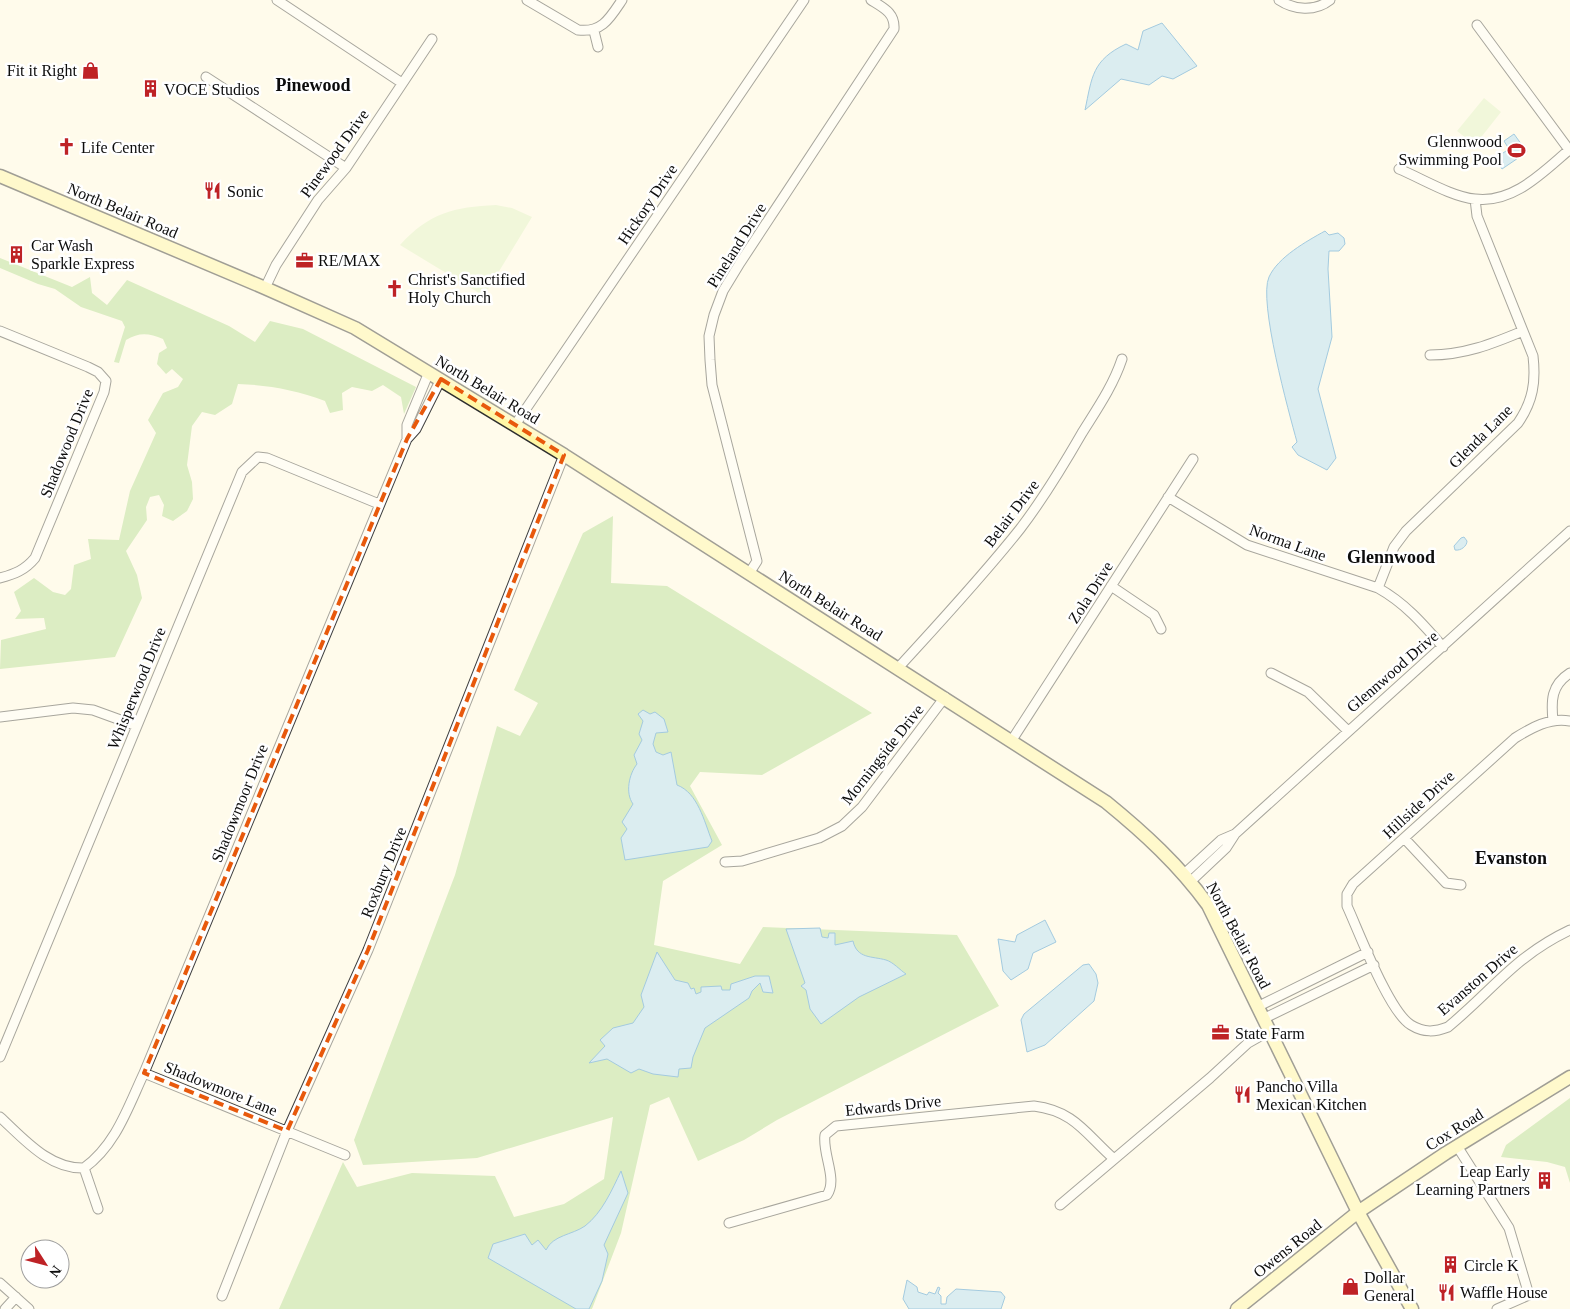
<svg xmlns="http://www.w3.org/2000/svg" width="1570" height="1309" viewBox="0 0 1570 1309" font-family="Georgia,serif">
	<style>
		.forest { fill: #b2db93 }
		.pitch { fill: #e1f1c6 }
		.water { fill: #afdbf7; stroke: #348fd0 }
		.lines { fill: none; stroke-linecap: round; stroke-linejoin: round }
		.street-casing { stroke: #3f3f3f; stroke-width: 11 }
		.secondary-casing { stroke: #2e2e2e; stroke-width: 15 }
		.street { stroke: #fff; stroke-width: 9 }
		.secondary { stroke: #fff7a6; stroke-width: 12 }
		.marked { fill: none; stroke: #e8590c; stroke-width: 4; stroke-dasharray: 10 6; stroke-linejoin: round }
		.labels { text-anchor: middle; stroke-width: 5; stroke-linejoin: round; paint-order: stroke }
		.poi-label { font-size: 16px; fill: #0c0c0c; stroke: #fff; text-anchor: start }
		.street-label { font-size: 16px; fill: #0c0c0c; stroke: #fff }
		.neighbourhood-label { font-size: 18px; font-weight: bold; fill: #0c0c0c; stroke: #fff }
	</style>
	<rect width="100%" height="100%" fill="#fffbeb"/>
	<path class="forest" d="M0,258l72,29 18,-10 2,16 15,12 20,-25 102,46 26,16 15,-21 33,8 113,58 -12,27 -3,-17 -18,-12 -11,6 -20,-4 -10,6 1,17 -13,3 -5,-12c-29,-11 -57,-16 -87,-17l-6,20 -17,11 -13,-3 -10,14 -5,39 5,17 1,17 -6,12 -14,10 -11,-5 2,-11 -5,-10 -9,2 -4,10 1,13 -21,31 11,24 5,23 -27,59 -115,12 1,-29 45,-11 -2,-11 -29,1 6,-8 -7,-19 20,-14 19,14 12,3 6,-6 3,-24 17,-6 -3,-20 31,1 11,-49 26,-58 -8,-13 15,-27 15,-6 5,-8 -11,-10 -6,5 -9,-10 2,-11 8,-5 -4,-9c-14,-6 -24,-7 -37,1l-7,23 -5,-1 11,-35 -3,-6 -41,-14 -26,-18 -17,-5 -38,-16z
		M613,516l-2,67 56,3 205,127 -110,62 -62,-3 -10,14 32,59 -59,36 -9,64 86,19 23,-37 194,8 42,71 -222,114 -33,20 -46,21 -29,-64 -19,8 -29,128 -29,76h-313l64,-147 14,25 55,-14 83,3 19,41 50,-13 40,-25 9,-62 -136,41 -114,7 -9,-25 101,-265 42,-149 23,10 18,-33 -24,-13 69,-157z
		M1570,1098v85l-5,-16 -18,-5 -46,-5 5,-12z"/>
	<path class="pitch" d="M1484,98l17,14 -26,33 -18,-14z
		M496,205l16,3 20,9 -48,79 -84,-51c29,-32 54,-38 96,-40z"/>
	<path class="water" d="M1162,23l35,43 -24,13 -11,-3 -13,9 -28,-6 -36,31c7,-33 7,-50 41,-66l12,6 5,-19z
		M1514,134l13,18 -25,17 -8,-13 3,1 12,-8 -5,-8z
		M1325,231l4,4 9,-2 6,5 1,6 -6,7h-10l-1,18 4,68 -14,52 18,69 -9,12 -29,-15 -6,-8 5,-5c-8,-29 -39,-141 -28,-165 9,-20 38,-36 56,-46z
		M1464,537l3,4c0,5 -6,10 -12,9l-1,-4 7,-8z
		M643,710l7,4 5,-2 9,7 4,13 -12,1 -3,11 3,8 7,3 8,-3 6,33c21,8 27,36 35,56l-4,6 -83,13 -4,-22 6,-9 -5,-7 11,-18c-8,-11 -4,-30 4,-40l-3,-9 8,-15 -3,-6 4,-13 -5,-7z
		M1045,920l11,22 -23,11 -5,16 -17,11 -8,-9 -5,-32 17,3 2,-7z
		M820,928l2,9 6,1 1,-5h6v12l18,-4c4,18 19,15 33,19 7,2 14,10 20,14l-47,23 -38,27 -11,-15 -4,-19 -5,-4 4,-3 -19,-54z
		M657,952l18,28 13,3 3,6 3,-1 2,6 5,-2v-5l20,-1 1,4h8l1,-6 24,-8h14l4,17 -10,-1 -3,-9 -8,8 -3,7 -44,30 -12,29 -2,11 -12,1 -1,8 -25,-3 -14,-5 -8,4 -24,-14 -18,4 16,-17 -5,-6 13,-12 20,-5 11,-16 -3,-12z
		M1089,964l7,10 2,9 -4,18 -49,44 -18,7 -6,-32 3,-6 59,-49z
		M621,1171l7,22 -24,52 4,9 -6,27 -13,28h-13l-88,-51 5,-14 32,-10 7,11 6,-5 8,10c7,-15 26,-15 39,-24 17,-13 27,-36 36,-55z
		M907,1280l10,7 1,5 9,3 2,-3 6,2 3,-7 2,1 -2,5 3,3v8h5l1,-7 9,-8 45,3 4,5 -4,12h-92l-6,-10z"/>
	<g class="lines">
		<defs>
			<path id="street" d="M277,0l125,83
				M527,0l51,30c24,3 32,-12 44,-30
				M1279,0c15,10 36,12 51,0
				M1477,25l93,126
				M594,31l4,16
				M206,77l140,91
				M1399,169c22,9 53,28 76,30 38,5 68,-27 94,-49
				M265,288l11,-23 42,-65 28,-32 86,-129
				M0,331l88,36 10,5 8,9 -2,11 -69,166c-10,12 -20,16 -35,20
				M1430,355c34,0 62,-11 93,-24
				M515,425l289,-425
				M407,439v-14l22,-53
				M1168,497l79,48 131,43c27,15 45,36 65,59
				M750,572l7,-11 -45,-176 -2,-25 -1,-24 5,-21 9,-24 17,-28 154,-234c1,-16 -10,-21 -23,-29
				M1111,586l43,29 7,14
				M1378,588l16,-41 12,-16 112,-108c15,-22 18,-41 15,-67l-56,-140 -2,-17
				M899,667c41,-45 83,-90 121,-138 23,-30 43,-63 62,-96 15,-24 31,-47 40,-74
				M1271,673l37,19 40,39
				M0,717l73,-9 20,2 44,16
				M1553,721c-2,-20 -2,-36 17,-48
				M1570,721c-20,-4 -39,7 -55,17l-162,146 -6,10v12c12,26 42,106 64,119 13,8 24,7 37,2 45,-37 67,-71 122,-97
				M1012,740l181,-281
				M1404,838l42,45 15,2
				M725,862l17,-1 77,-23 23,-12 20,-19 83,-110
				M1184,874l37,-34 14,-6
				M1191,881l35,-33 9,-14 335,-303
				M1259,1006l109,-54
				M1265,1018l109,-53
				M0,1057l242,-585 16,-15 9,1 112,46
				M144,1073l201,82
				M0,1117c24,22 49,52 84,51
				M1457,1146l52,82 20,67 -32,14
				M84,1168c32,-23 44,-61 60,-95l263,-634 9,-10 25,-50
				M84,1168l14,41
				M1060,1205l150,-127 38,-35 23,-13
				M729,1223l98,-28c11,-16 -5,-41 -2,-60l11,-9 198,-20c40,5 51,27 79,52
				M0,1283l29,26
				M222,1296l65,-165 81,-181 196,-495
				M5,1309l11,-12"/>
			<path id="secondary" d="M0,176l265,112 90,40 209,127 542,347c38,31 73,63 102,103l150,307 54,97
				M1237,1309l121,-97 88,-59 124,-76"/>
		</defs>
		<use href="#street" class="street-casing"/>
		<use href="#secondary" class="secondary-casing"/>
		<use href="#street" class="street"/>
		<use href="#secondary" class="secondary"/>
	</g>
	<path d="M0 0H1570V1309H0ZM441,379l123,76 -196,495 -81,181 -143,-58 263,-634z" fill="#fffbeb" fill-opacity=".55" fill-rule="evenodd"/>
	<path class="marked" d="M441,379l123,76 -196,495 -81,181 -143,-58 263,-634z"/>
	<defs>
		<symbol id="shop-bare" viewBox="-9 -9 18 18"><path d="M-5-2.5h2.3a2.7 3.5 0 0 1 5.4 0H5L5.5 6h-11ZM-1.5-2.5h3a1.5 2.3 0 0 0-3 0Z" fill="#be2226" stroke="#fff" stroke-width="2.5" paint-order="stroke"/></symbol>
		<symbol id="building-bare" viewBox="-9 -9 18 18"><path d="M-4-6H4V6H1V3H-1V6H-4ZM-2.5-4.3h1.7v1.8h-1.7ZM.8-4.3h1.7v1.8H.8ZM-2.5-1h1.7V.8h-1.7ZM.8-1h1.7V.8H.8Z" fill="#be2226" stroke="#fff" stroke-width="2.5" paint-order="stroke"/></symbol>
		<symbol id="church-bare" viewBox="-9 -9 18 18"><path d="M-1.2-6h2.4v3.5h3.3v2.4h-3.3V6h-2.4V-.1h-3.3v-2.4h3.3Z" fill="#be2226" stroke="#fff" stroke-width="2.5" paint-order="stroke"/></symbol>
		<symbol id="stadium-bare" viewBox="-9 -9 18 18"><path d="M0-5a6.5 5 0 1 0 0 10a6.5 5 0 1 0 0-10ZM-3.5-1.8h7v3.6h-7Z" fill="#be2226" stroke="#fff" stroke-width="2.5" paint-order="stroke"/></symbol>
		<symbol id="restaurant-bare" viewBox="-9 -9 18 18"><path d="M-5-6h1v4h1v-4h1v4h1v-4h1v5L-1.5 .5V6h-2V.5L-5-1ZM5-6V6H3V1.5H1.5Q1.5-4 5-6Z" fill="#be2226" stroke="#fff" stroke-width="2.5" paint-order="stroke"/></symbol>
		<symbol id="office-bare" viewBox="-9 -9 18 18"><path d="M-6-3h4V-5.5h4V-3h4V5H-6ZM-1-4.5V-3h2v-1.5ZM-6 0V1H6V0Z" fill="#be2226" stroke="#fff" stroke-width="2.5" paint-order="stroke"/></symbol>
	</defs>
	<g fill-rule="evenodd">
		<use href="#shop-bare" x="78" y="58" width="25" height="25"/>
		<use href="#building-bare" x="138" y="76" width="25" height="25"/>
		<use href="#church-bare" x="54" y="134" width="25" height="25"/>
		<use href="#stadium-bare" x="1504" y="138" width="25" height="25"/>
		<use href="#restaurant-bare" x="200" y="178" width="25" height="25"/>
		<use href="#building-bare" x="4" y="242" width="25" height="25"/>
		<use href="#office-bare" x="292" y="248" width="25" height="25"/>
		<use href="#church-bare" x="382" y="276" width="25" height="25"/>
		<use href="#office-bare" x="1208" y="1020" width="25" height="25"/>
		<use href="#restaurant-bare" x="1230" y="1082" width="25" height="25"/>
		<use href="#building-bare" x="1532" y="1168" width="25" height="25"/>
		<use href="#building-bare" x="1438" y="1252" width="25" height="25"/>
		<use href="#shop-bare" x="1338" y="1274" width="25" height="25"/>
		<use href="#restaurant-bare" x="1434" y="1280" width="25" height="25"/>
	</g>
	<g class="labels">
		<g class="poi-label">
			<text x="77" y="76" text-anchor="end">Fit it Right</text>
			<text x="164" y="95">VOCE Studios</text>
			<text x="1502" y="147" text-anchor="end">Glennwood<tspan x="1502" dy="18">Swimming Pool</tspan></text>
			<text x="81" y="153">Life Center</text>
			<text x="227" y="197">Sonic</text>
			<text x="31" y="251">Car Wash<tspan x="31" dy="18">Sparkle Express</tspan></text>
			<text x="318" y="266">RE/MAX</text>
			<text x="408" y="285">Christ's Sanctified<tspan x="408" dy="18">Holy Church</tspan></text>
			<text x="1235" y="1039">State Farm</text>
			<text x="1256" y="1092">Pancho Villa<tspan x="1256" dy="18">Mexican Kitchen</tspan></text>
			<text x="1530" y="1177" text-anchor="end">Leap Early<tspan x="1530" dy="18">Learning Partners</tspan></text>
			<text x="1464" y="1271">Circle K</text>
			<text x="1364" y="1283">Dollar<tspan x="1364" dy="18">General</tspan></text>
			<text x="1460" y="1298">Waffle House</text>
		</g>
		<g class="street-label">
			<text transform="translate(334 153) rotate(-54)" y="6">Pinewood Drive</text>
			<text transform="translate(647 204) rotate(-56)" y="6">Hickory Drive</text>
			<text transform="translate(123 210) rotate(23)" y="6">North Belair Road</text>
			<text transform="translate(736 245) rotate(-58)" y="6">Pineland Drive</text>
			<text transform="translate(488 389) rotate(31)" y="6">North Belair Road</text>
			<text transform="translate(1480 436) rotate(-45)" y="6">Glenda Lane</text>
			<text transform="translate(66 443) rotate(-68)" y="6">Shadowood Drive</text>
			<text transform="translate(1011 513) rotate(-53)" y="6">Belair Drive</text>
			<text transform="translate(1288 542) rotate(20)" y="6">Norma Lane</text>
			<text transform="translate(1090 592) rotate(-58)" y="6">Zola Drive</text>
			<text transform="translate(831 605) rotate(32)" y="6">North Belair Road</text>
			<text transform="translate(1392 671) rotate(-41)" y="6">Glennwood Drive</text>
			<text transform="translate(136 688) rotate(-68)" y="6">Whisperwood Drive</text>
			<text transform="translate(882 754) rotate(-52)" y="6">Morningside Drive</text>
			<text transform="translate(239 803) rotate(-68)" y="6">Shadowmoor Drive</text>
			<text transform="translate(1418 804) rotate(-43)" y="6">Hillside Drive</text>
			<text transform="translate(383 872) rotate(-68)" y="6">Roxbury Drive</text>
			<text transform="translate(1239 935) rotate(62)" y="6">North Belair Road</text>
			<text transform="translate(1477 979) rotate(-41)" y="6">Evanston Drive</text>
			<text transform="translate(221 1088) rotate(22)" y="6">Shadowmore Lane</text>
			<text transform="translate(893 1105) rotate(-6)" y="6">Edwards Drive</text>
			<text transform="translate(1454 1129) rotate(-32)" y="6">Cox Road</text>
			<text transform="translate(1287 1248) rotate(-39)" y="6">Owens Road</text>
		</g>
		<g class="neighbourhood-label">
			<text x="313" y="91">Pinewood</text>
			<text x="1391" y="563">Glennwood</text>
			<text x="1511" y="864">Evanston</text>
		</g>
	</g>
	<g transform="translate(45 1264) rotate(126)"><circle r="24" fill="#ffffff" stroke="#9e9e9e"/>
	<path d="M0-4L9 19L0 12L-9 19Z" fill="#be2226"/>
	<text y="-8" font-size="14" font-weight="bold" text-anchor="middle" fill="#0c0c0c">N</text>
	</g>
</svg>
